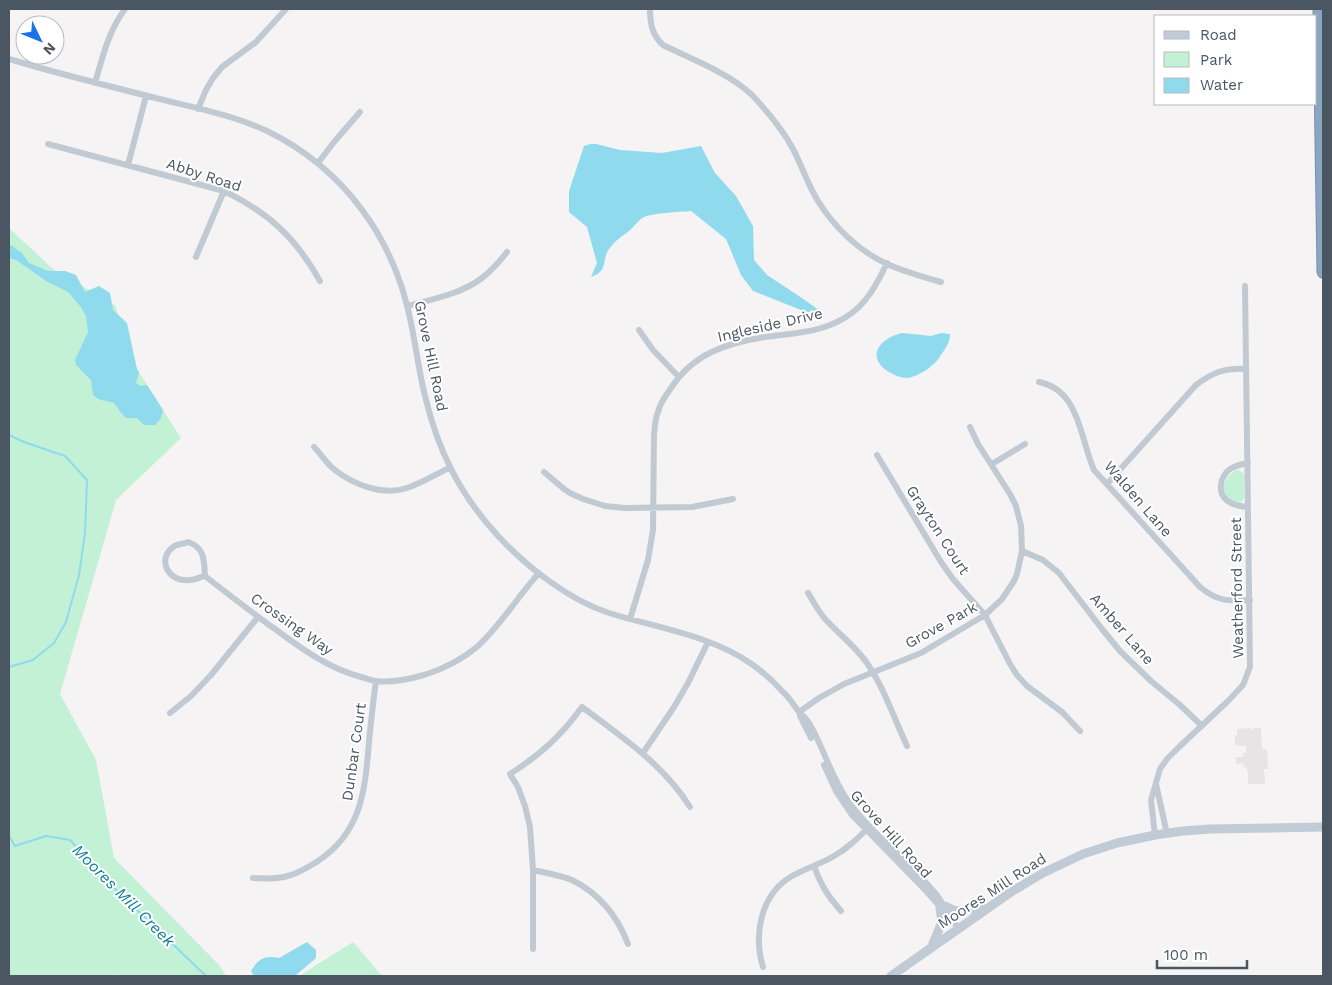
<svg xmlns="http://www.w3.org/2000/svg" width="1332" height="985" viewBox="0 0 1332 985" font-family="'Work Sans',sans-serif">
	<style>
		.education { fill: #e6e4e5 }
		.green { fill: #c3f1d5 }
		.water { fill: #90daee }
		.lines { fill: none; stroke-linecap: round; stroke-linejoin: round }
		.stream { stroke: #90daee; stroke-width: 2 }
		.highway-casing { stroke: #7690ad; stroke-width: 13 }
		.street { stroke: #c1cad2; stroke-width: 6 }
		.secondary { stroke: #c1cbd6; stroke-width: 9 }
		.highway { stroke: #8ba5c1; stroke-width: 11 }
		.labels { text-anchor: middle; stroke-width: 4; stroke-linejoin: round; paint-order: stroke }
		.street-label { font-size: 15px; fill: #4a5661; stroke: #fff }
		.water-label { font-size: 16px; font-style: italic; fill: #0c7c9b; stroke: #fff }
	</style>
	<rect width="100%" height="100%" fill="#f5f3f3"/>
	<path class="education" d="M1251,728v2h2v-2h8l1,20 1,1h4l1,20h-4l1,15h-17v-12h-1v-4l-3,-1 -1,-4 -7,1v-7h7v-4l3,-1v-6l-11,-1v-9l2,-1v-6z"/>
	<path class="green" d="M9,228l44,41 62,36 22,64 44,69 -65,62 -56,194 36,66 18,98 106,108 6,10h-103l-6,-2 -4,2h-104z
		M1236,470h3l5,4v25l-4,4c-4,-1 -9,-2 -12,-5 -9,-10 -2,-22 8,-28z
		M353,942l29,34h-83z"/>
	<path class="water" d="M590,144h6l24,6 42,3 39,-7 14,27 21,23 17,30 1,34 13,15 35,23 18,13 -14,1 -53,-21 -12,-16 -15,-36 -35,-28c-12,1 -38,2 -47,6 -6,3 -10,10 -15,14 -7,5 -14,10 -20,18 -8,12 0,22 -18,28l6,-14 -10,-36 -18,-15v-21l15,-45z
		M9,244l13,9 7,10 19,8h17l11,4 9,17 14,-6 11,7 3,17 14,13 10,46 2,4 -3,10 4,3 7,-1 16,25 -2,8 -6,7h-11l-7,-7h-11l-4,-4 -8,-11 -16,-4 -5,-4 -2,-15 -15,-15 -1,-5 13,-28 -2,-16 -6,-10 -12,-14 -22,-11 -30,-21 -7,-2z
		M902,333l29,3 10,-3 9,1c0,10 -6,16 -11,24 -3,5 -7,7 -11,11 -7,4 -13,8 -21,9 -6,0 -13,-3 -18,-6 -25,-16 -8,-34 13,-39z
		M307,942l9,8v8l-21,18h-41l-3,-5c7,-12 14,-16 28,-13z"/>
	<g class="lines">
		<path class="stream" d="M9,435l15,7 41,14 22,24 -2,53 -6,42 -13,47 -12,21 -21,17 -24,7
			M9,836l6,10 31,-10 24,4 42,46 94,90"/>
		<defs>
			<path id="highway" d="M1319,9l4,263"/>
		</defs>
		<use href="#highway" class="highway-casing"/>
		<path class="street" d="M650,9c0,14 2,26 13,36 28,14 66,28 89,50 15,16 31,35 41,54 9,17 15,36 25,52 16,26 41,50 69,63 18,8 36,13 54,18
			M9,59c47,14 95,26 143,38 38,10 79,17 115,34 78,38 128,109 144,192 5,24 8,49 14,73 13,55 35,99 74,141 28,30 70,63 110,76 48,15 102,22 144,52 11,8 21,17 30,27 7,6 11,14 17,21 5,5 5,4 9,10 15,25 22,54 39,78 16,22 36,40 56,59 11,10 21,22 32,34 8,11 14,23 22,34
			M95,83c8,-27 13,-51 30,-74
			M198,109l8,-19 7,-12 9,-11 34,-25 30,-33
			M48,144l176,47c45,22 71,46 96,90
			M318,163l16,-21 26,-30
			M128,165l18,-69
			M196,257l28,-66
			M408,306c25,-7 53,-12 74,-28 9,-7 18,-17 25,-26
			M639,330l14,20 25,26
			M1039,382c41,8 41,57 55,88l106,117c18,15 28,14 50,13
			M314,447c7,7 13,17 21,23 19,15 48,26 72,18 15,-5 29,-14 42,-20
			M877,455l64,107 12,17 32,36 25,49 7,11 10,11 35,26 18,19
			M1248,463c-5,1 -11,2 -16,5 -5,2 -8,7 -10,12 -6,20 11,26 26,27
			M992,464l33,-20
			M544,472l20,17 6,4 13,6 22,7 20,2 67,-1 41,-8
			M1107,484l89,-99c17,-13 29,-17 50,-16
			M188,542c17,6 16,18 17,34 -5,1 -10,4 -15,4 -21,3 -34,-20 -17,-33 4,-3 10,-3 15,-5z
			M1022,551l21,9 16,13 43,56 18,22 31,30 29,24 22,21
			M205,576c23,18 46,36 70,53 27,20 53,39 86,48 4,1 9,3 14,4 15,2 35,-2 49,-6 19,-6 39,-16 54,-29 23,-21 40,-50 61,-73
			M808,593c6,9 11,20 19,28 13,14 29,26 40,42 17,25 27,55 40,83
			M630,619l18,-59 5,-30 1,-96c1,-7 1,-15 4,-22 2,-9 8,-17 13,-24 22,-34 55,-45 94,-51 28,-4 56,-4 81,-20 20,-12 31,-33 41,-54
			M799,712l20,-14 25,-14 77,-31 64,-38 17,-16 12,-18 3,-7 5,-23 -1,-25 -5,-20 -6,-12 -32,-50 -8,-17
			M170,713l21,-17 20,-21 47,-58
			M800,716l11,22
			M643,753l31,-46 14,-24 20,-41
			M824,765l12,26 16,24 75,77 15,17
			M1156,784l11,50
			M1155,835l-4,-35 9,-31 7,-10 12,-12 49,-46 15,-16 7,-18 -5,-381
			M814,866c7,19 13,29 27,45
			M533,870c13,3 27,5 39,10 28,14 45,35 56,64
			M253,878c29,2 40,-1 65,-17 44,-29 47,-71 51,-119 2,-20 4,-40 7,-61
			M533,949v-79l-3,-43 -5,-21 -7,-19 -8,-13c30,-19 51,-38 72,-67 40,30 82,58 108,100
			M763,967c-10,-33 -2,-73 29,-91 14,-8 29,-12 42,-20 14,-8 24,-18 35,-29"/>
		<path class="secondary" d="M945,906l11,5 29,-3
			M932,946l10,-24 -2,-14
			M891,976l120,-84 32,-19 40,-19 34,-11 38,-8 28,-4 27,-2 113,-2"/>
		<use href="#highway" class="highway"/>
	</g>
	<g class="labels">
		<g class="street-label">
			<text transform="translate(204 175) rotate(18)" y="5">Abby Road</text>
			<text transform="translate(770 325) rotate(-13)" y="5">Ingleside Drive</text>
			<text transform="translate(431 356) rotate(78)" y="5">Grove Hill Road</text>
			<text transform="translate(1138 499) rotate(49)" y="5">Walden Lane</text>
			<text transform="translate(938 530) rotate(57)" y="5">Grayton Court</text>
			<text transform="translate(1237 588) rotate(-91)" y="5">Weatherford Street</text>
			<text transform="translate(292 624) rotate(35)" y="5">Crossing Way</text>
			<text transform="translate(941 625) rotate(-29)" y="5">Grove Park</text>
			<text transform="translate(1122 629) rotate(49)" y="5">Amber Lane</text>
			<text transform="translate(354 752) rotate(-82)" y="5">Dunbar Court</text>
			<text transform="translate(891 834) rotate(48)" y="5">Grove Hill Road</text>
			<text transform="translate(992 891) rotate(-33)" y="5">Moores Mill Road</text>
		</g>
		<g class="water-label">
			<text transform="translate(124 895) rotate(45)" y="6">Moores Mill Creek</text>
		</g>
	</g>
	<rect width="1332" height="985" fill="none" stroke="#4a5661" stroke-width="20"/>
	<rect x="1154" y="15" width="162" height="90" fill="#ffffff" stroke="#b7bbc0"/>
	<rect x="1164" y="31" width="25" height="8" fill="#c1cbd6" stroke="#b7bbc0"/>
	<text x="1200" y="40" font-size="15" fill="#4a5661">Road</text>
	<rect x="1164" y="52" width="25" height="15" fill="#c3f1d5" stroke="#b7bbc0"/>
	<text x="1200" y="65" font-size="15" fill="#4a5661">Park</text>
	<rect x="1164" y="78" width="25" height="15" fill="#90daee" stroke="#b7bbc0"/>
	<text x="1200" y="90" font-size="15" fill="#4a5661">Water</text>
	<g transform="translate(40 40) rotate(133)"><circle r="24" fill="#ffffff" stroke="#b7bbc0"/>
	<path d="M0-4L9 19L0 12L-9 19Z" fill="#1a73e8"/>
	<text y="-8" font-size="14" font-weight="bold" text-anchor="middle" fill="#4a5661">N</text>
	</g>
	<path d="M1157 960v8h90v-8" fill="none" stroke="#4a5661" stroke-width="2.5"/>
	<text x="1164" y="960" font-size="15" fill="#4a5661" stroke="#ffffff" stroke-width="4" paint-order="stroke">100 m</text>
</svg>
